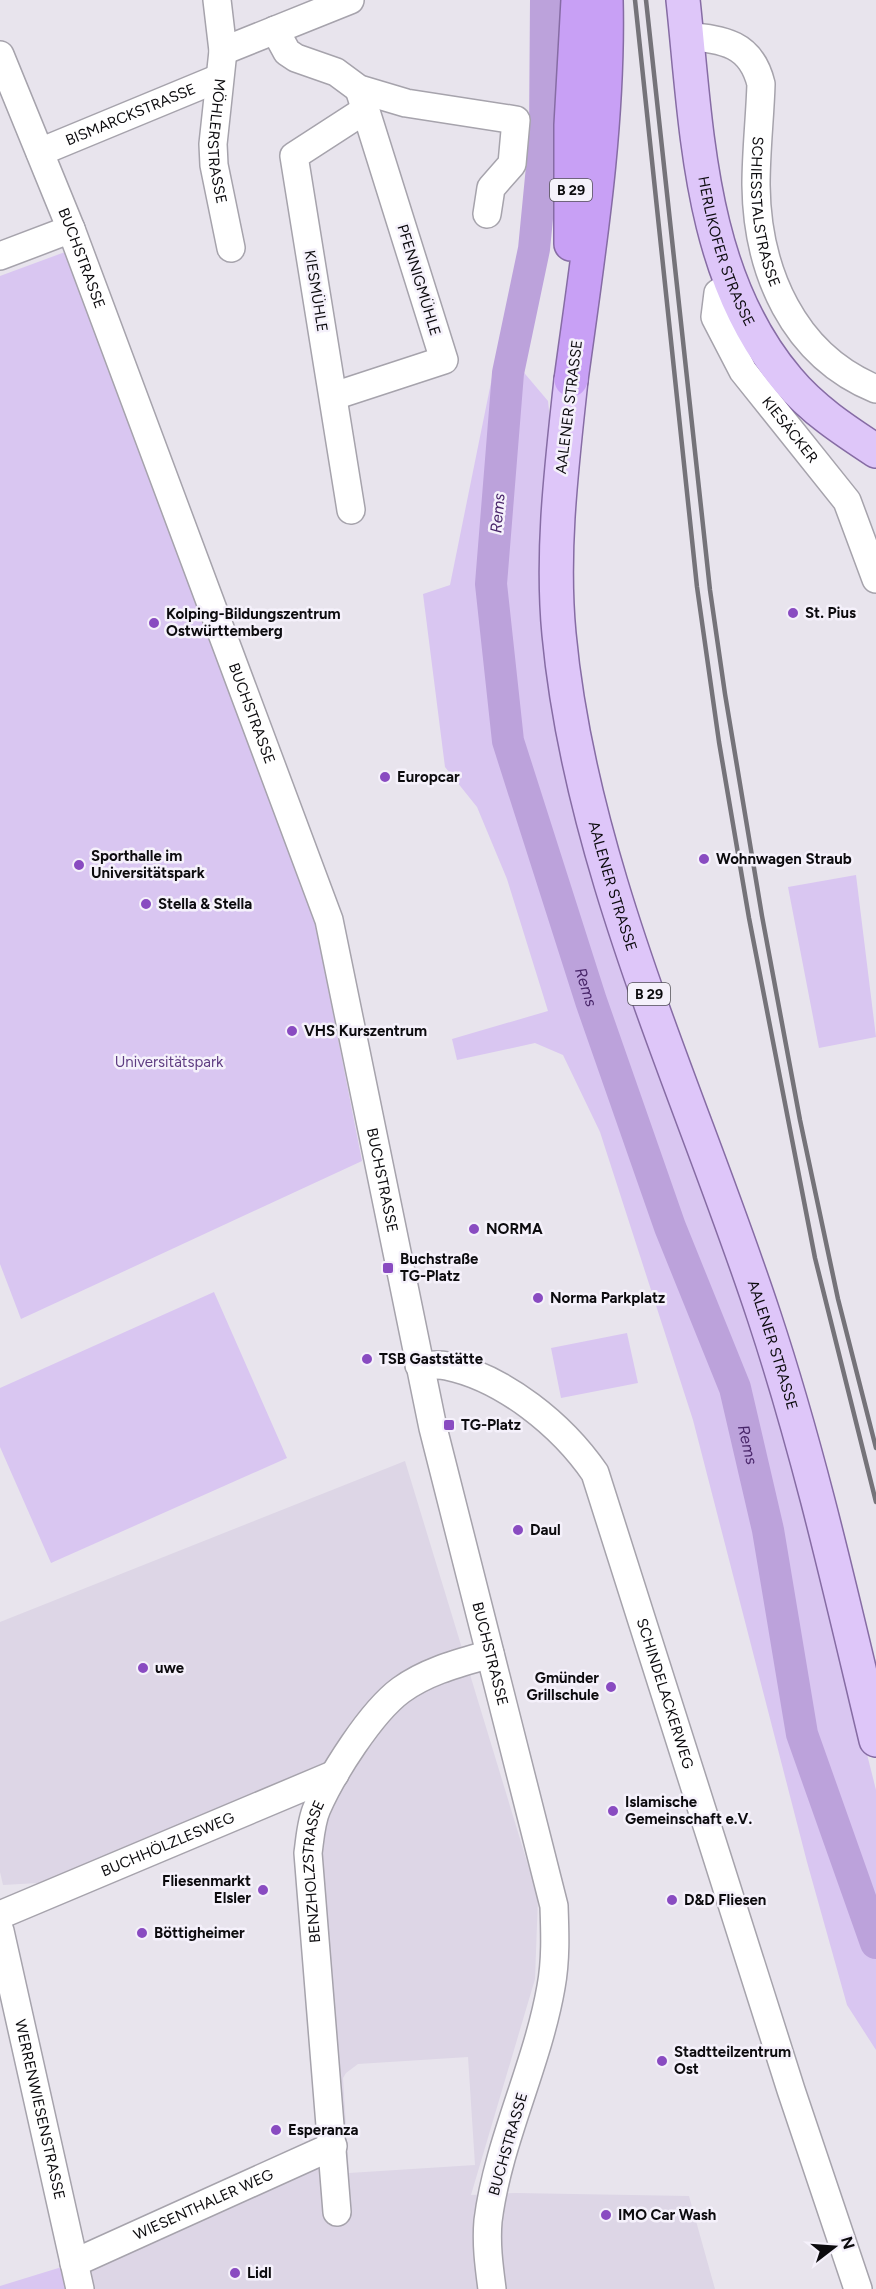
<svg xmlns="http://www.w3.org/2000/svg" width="876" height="2289" viewBox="0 0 876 2289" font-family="Figtree,sans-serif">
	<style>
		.built { fill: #ddd6e6; fill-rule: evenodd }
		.green { fill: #d9c6f1 }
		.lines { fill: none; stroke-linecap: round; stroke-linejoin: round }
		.river { stroke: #bca2db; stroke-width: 32 }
		.minor-casing { stroke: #a6a3ac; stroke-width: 30 }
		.major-casing { stroke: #866ca4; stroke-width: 36 }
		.highway-casing { stroke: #866ca4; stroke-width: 36 }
		.minor { stroke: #fff; stroke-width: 27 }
		.major { stroke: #dec6f9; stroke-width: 33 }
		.highway { stroke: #c8a0f5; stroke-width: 33 }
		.rail { stroke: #757379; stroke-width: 4.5 }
		.poi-dot { fill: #894bc1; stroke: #f5f1fb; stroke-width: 2 }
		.labels { text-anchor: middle; stroke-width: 5; stroke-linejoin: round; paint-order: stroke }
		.shield { fill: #f5f1fb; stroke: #525055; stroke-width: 1.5 }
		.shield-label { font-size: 14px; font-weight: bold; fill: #0c0b0e }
		.street-label { font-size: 15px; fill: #0c0b0e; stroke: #f5f1fb }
		.poi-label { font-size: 15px; font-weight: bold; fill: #0c0b0e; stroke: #f5f1fb; text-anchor: start }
		.park-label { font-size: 15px; fill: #5f3d82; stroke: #f5f1fb }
		.water-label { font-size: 16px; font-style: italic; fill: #49266a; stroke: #f5f1fb }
	</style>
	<rect width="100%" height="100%" fill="#e8e4ed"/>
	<path class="built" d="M405,1461l133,437 -3,81 -64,216 45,-2 173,3 26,93h-644l-6,-23 268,-120 -25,-293 27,-78 -205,86 -92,22 -35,2 -3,-13v-250zM468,2057l7,108 -126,8 -6,-95 3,-5 12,-9z"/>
	<path class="green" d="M65,252l251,674 46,235 -341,158 -21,-55v-988z
		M499,343l49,58 3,29 -2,200 211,698 116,462v260l-29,-45 -40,-143 -114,-442 -93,-288 -37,-77 -28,-12 -78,17 -5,-21 96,-28 -41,-132 -30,-72 -32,-40 -22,-173 27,-9z
		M856,875l20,162 -57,11 -31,-161z
		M214,1292l73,166 -236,105 -51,-116v-59z
		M627,1333l11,50 -77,15 -10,-50z
		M65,2266l6,23h-71v-3z"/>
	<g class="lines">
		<path class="river" id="s1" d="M546,0l-1,136 -11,113 -26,124 -17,211 17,157 83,260 79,226 65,161 33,142 34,204 74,209"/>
		<defs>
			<g id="minor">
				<path id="s2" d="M217,0l6,51 -10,93 1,21 17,83"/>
				<path d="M275,30l12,22 9,6 40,14 23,17 47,14 110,17 -4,44 -21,24 -4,26"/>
				<path id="s3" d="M687,36c37,4 64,7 74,48 -1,33 -5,67 -5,101 1,86 37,170 120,204"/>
				<path d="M223,51l127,-51"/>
				<path id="s4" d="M0,55l71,174 258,691 104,508 121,478c1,27 2,54 -3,81 -14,80 -53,154 -63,234 -2,23 1,45 4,68"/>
				<path id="s5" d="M40,152l179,-74"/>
				<path d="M0,256l71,-27"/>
				<path id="s6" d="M731,284l-13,9 -3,24 28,54 104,130 29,78"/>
				<path d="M334,396l110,-36 -85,-271"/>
				<path d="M351,510l-57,-354 71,-46"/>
				<path id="s7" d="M419,1365c9,1 19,-1 28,1 57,12 115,59 148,107l196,617 67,199"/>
				<path id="s8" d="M0,1915l335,-141"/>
				<path id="s9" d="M0,1931l80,358"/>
				<path id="s10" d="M337,2212l-29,-359c2,-14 3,-32 9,-45 15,-34 54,-96 84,-118 26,-19 58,-27 89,-36"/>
				<path id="s11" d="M74,2263l259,-117"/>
			</g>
			<g id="major">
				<path id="s12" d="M683,0c14,130 16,275 105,380 24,29 56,50 88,71"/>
				<path id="s13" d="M571,380c-9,84 -20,170 -12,254 22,235 132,460 205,682 46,139 78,282 112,424"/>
			</g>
			<path id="highway" d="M571,244v-119l7,-125
				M571,380c17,-125 38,-253 35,-380"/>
		</defs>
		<use href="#minor" class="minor-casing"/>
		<use href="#major" class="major-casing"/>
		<use href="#highway" class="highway-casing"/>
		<use href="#minor" class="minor"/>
		<use href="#major" class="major"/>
		<use href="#highway" class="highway"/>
		<path class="rail" d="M635,0l62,587 22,155 30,176 66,340 61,244
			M646,0l64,590 15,104 37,222 38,204 38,179 38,149"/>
	</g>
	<g class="poi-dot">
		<circle cx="793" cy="613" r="6"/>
		<circle cx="154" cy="623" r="6"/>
		<circle cx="385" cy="777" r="6"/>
		<circle cx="704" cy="859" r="6"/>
		<circle cx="79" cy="865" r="6"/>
		<circle cx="146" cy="904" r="6"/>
		<circle cx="292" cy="1031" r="6"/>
		<circle cx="474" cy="1229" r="6"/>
		<rect x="382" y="1262" width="12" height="12" rx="3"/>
		<circle cx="538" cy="1298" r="6"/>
		<circle cx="367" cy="1359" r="6"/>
		<rect x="443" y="1419" width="12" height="12" rx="3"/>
		<circle cx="518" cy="1530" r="6"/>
		<circle cx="143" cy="1668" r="6"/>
		<circle cx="611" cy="1687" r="6"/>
		<circle cx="613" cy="1811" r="6"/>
		<circle cx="263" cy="1890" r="6"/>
		<circle cx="672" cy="1900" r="6"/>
		<circle cx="142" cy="1933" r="6"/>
		<circle cx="662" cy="2061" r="6"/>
		<circle cx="276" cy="2130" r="6"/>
		<circle cx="606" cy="2215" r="6"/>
		<circle cx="235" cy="2273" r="6"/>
	</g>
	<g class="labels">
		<g class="shield">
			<rect x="550" y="179" width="42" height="22" rx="4.5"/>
			<rect x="628" y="983" width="42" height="22" rx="4.5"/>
		</g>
		<g class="shield-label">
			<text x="571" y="195">B 29</text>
			<text x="649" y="999">B 29</text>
		</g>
		<g class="street-label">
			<text dy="5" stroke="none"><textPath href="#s5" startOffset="98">BISMARCKSTRASSE</textPath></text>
			<text dy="5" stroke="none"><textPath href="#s2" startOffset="142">MÖHLERSTRASSE</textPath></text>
			<text dy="5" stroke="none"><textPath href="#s3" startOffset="225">SCHIESSTALSTRASSE</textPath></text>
			<text dy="5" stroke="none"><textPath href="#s12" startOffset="256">HERLIKOFER STRASSE</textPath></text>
			<text dy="5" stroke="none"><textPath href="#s4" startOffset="219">BUCHSTRASSE</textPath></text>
			<text transform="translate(419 280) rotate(73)" y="5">PFENNIGMÜHLE</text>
			<text transform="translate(316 291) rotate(81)" y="5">KIESMÜHLE</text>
			<text transform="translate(569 407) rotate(-83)" y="5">AALENER STRASSE</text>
			<text dy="5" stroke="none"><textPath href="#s6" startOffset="176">KIESÄCKER</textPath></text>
			<text dy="5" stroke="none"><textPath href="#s4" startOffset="705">BUCHSTRASSE</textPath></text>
			<text dy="5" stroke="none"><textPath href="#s13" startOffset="513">AALENER STRASSE</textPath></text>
			<text dy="5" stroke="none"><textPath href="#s4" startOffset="1191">BUCHSTRASSE</textPath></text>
			<text dy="5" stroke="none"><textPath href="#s13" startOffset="999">AALENER STRASSE</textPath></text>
			<text dy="5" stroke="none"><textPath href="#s4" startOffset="1677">BUCHSTRASSE</textPath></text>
			<text dy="5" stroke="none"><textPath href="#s7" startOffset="446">SCHINDELACKERWEG</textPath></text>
			<text dy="5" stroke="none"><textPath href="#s8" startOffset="182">BUCHHÖLZLESWEG</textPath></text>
			<text dy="5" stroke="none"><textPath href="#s10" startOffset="342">BENZHOLZSTRASSE</textPath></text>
			<text dy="5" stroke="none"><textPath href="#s9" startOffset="183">WERRENWIESENSTRASSE</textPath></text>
			<text transform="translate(508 2144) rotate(-74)" y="5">BUCHSTRASSE</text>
			<text dy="5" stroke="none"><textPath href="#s11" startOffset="142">WIESENTHALER WEG</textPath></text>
		</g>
		<g class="poi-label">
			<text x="805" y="618">St. Pius</text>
			<text x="166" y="619">Kolping-Bildungszentrum<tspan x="166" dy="17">Ostwürttemberg</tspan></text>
			<text x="397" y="782">Europcar</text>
			<text x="91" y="861">Sporthalle im<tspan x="91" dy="17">Universitätspark</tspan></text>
			<text x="716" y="864">Wohnwagen Straub</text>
			<text x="158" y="909">Stella &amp; Stella</text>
			<text x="304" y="1036">VHS Kurszentrum</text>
			<text x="486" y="1234">NORMA</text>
			<text x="400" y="1264">Buchstraße<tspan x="400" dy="17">TG-Platz</tspan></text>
			<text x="550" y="1303">Norma Parkplatz</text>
			<text x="379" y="1364">TSB Gaststätte</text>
			<text x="461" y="1430">TG-Platz</text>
			<text x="530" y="1535">Daul</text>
			<text x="155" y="1673">uwe</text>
			<text x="599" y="1683" text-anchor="end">Gmünder<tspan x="599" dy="17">Grillschule</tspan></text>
			<text x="625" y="1807">Islamische<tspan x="625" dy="17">Gemeinschaft e.V.</tspan></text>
			<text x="251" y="1886" text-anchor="end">Fliesenmarkt<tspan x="251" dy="17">Elsler</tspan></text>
			<text x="684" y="1905">D&amp;D Fliesen</text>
			<text x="154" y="1938">Böttigheimer</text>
			<text x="674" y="2057">Stadtteilzentrum<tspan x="674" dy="17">Ost</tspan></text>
			<text x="288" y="2135">Esperanza</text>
			<text x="618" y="2220">IMO Car Wash</text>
			<text x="247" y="2278">Lidl</text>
		</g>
		<g class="park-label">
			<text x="169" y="1067">Universitätspark</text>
		</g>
		<g class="water-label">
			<text transform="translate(497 513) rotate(-85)" y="6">Rems</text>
			<text dy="6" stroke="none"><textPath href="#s1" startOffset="1004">Rems</textPath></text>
			<text dy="6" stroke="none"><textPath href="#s1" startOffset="1490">Rems</textPath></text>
		</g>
	</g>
	<g transform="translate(834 2247) rotate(73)" stroke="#f5f1fb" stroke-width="4.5" paint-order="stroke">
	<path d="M0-4.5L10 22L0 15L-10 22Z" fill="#0c0b0e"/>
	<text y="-9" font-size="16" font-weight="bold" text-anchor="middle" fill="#0c0b0e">N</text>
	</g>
</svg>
